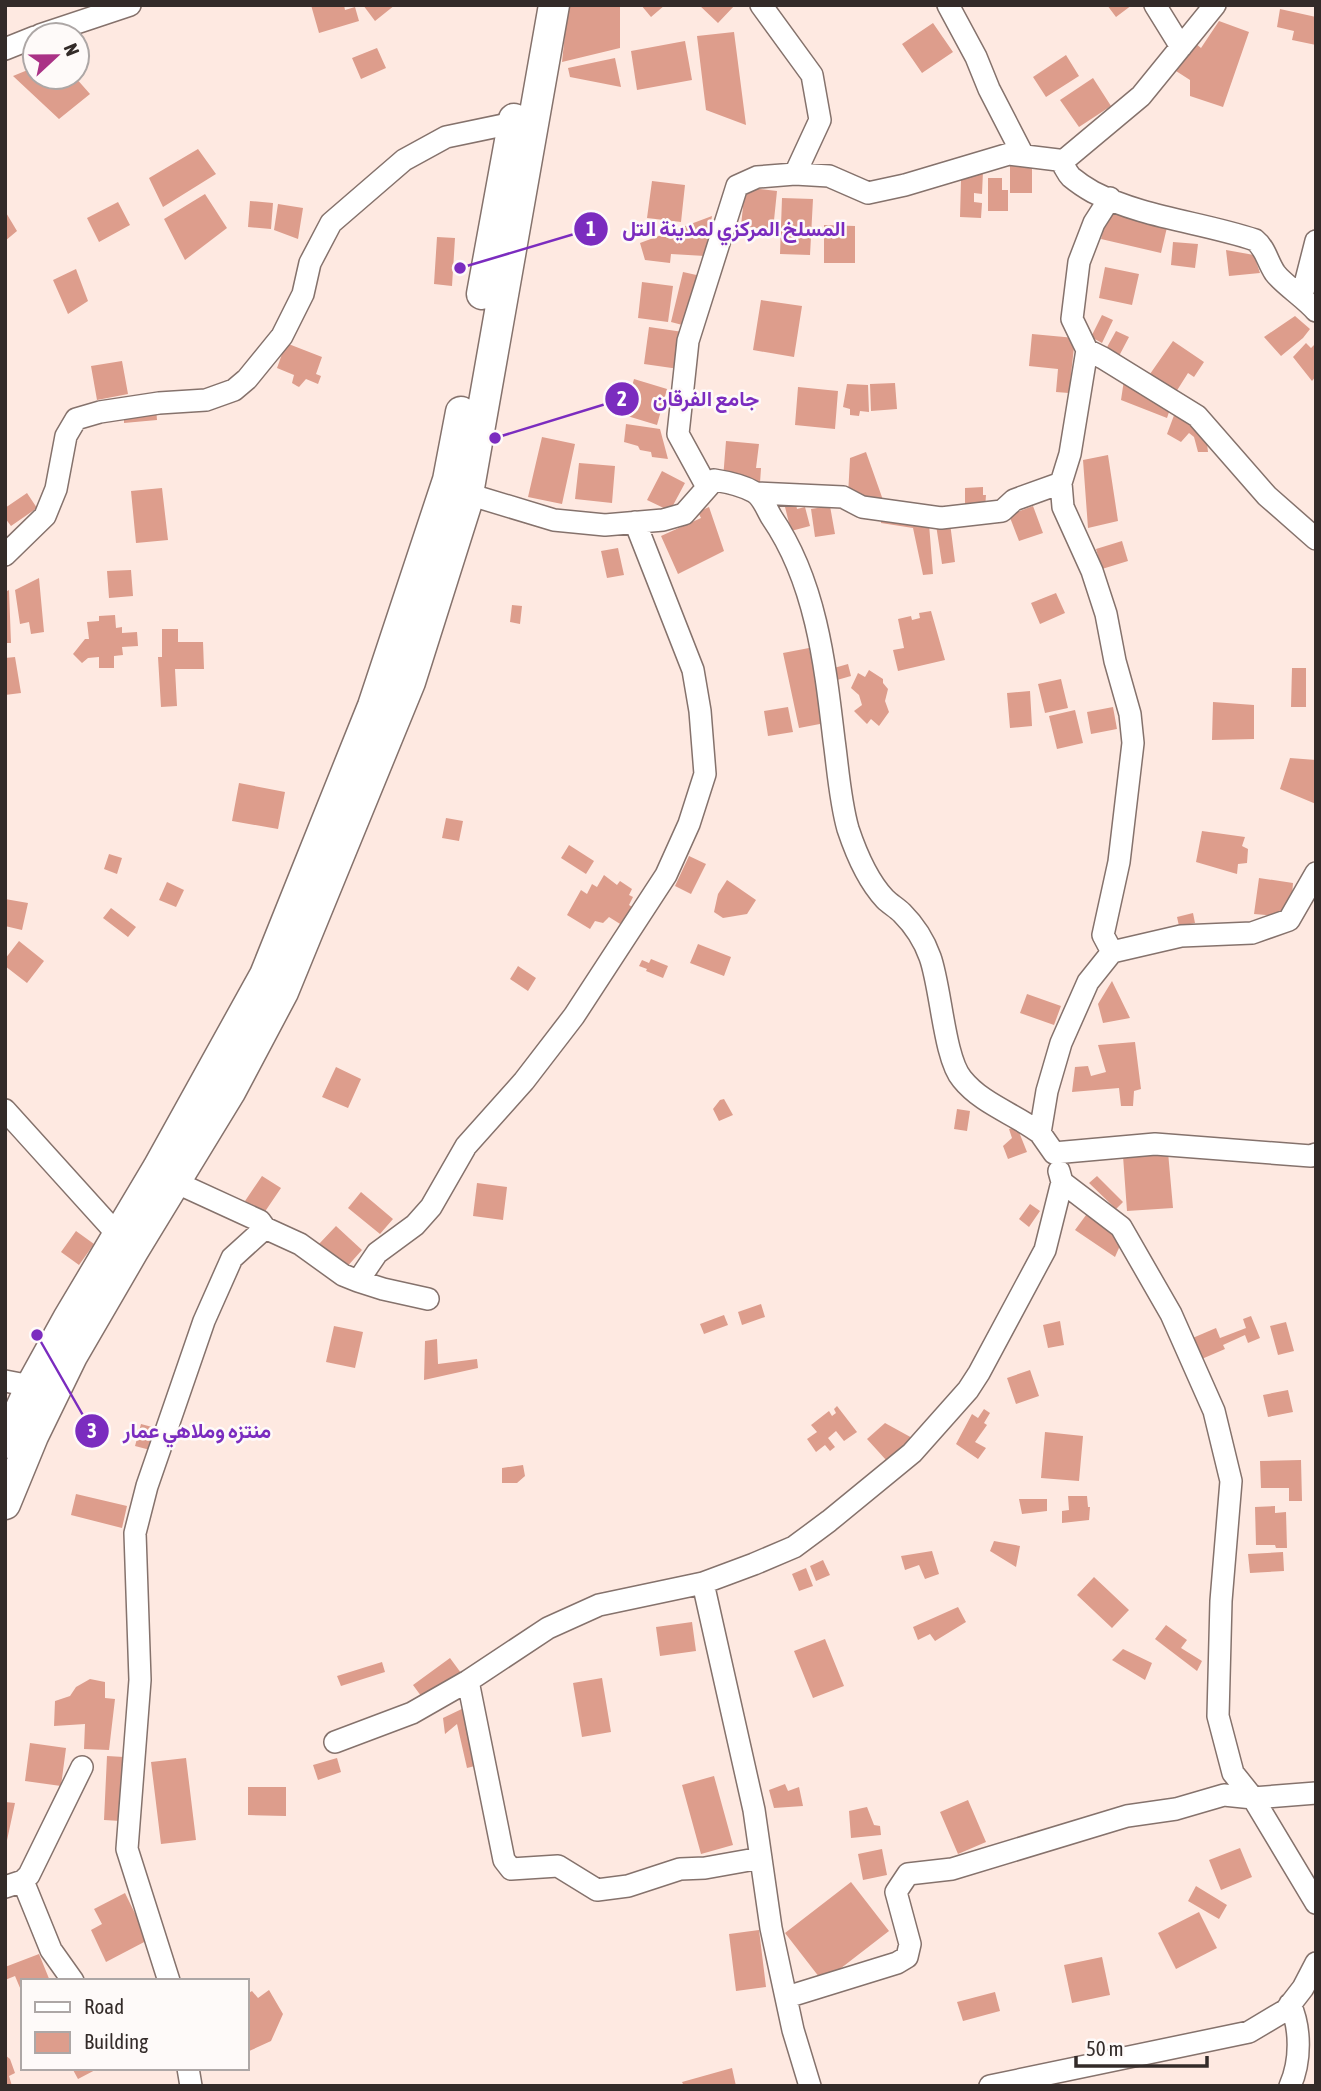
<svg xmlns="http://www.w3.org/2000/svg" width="1321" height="2091" viewBox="0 0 1321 2091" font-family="'Asap Condensed',Vazirmatn,sans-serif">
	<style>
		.building { fill: #dd9d8c }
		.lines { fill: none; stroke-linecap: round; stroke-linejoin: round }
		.street-casing { stroke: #85726c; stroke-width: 24 }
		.secondary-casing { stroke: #85726c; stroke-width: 33 }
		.street { stroke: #fff; stroke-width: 21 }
		.secondary { stroke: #fff; stroke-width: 30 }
		.leader { fill: none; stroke: #7b2cbf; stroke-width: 2.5 }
		.callout-dot { fill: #7b2cbf; stroke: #fefaf9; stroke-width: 2.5 }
		.mark-label { font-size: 21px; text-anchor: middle; font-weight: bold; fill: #fff }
		.callout-label { font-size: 21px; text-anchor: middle; font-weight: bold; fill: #7b2cbf; stroke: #fefaf9; stroke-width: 5; stroke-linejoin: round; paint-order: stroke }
	</style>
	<rect width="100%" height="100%" fill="#fee9e1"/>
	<path class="building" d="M311,5h33l1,5 10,-3 4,14 -40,12z
		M363,5h32l-20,16z
		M568,5h52v43l-58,14z
		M641,5h24l-14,12z
		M699,5h36l-17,18z
		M1107,5h25l-16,12z
		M1280,9l36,8v28l-24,-5 2,-9 -17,-4z
		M1219,21l30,11 -26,75 -33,-11v-16l-14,-9 19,-28 6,5z
		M933,23l20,29 -31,21 -20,-29z
		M734,32l12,93 -40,-15 -9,-74z
		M685,41l7,39 -55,10 -6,-39z
		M377,48l9,20 -25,11 -9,-21z
		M1066,55l13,21 -33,21 -13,-20z
		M615,58l6,29 -51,-10 -2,-9z
		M35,67v10h40l15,17 -31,25 -46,-43z
		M1093,78l18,28 -32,21 -19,-27z
		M198,149l18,25 -53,33 -14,-29z
		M1010,159h22v34h-22z
		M983,171l-1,23 -8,-1v9l8,1 -1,15 -21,-1 1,-37z
		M988,178h14v12h6v21h-20z
		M652,181l33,4 -4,37 -34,-4z
		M745,187l32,4 -4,39 -32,-4z
		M205,194l22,34 -42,32 -21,-41z
		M782,198l31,1 -3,56 -30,-1z
		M250,201l23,2 -2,26 -23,-2z
		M118,202l12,23 -31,17 -12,-24z
		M278,204l25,4 -5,31 -24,-9z
		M1108,210l60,13 -7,30 -60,-14z
		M5,211l12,20 -12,10z
		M712,216l-7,40 -34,-2 -1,9 -25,-3 -5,-17z
		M824,225l31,1v37h-31z
		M437,237l18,1 -3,48 -18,-2z
		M1173,242l25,2 -3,24 -24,-3z
		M1226,250l28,5 6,18 -31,3z
		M1105,267l34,7 -7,31 -33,-7z
		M76,269l12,32 -20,13 -15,-34z
		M683,272l18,4 -11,51 -19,-5z
		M642,282l31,4 -5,36 -30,-4z
		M761,300l41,6 -8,51 -41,-7z
		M1102,315l11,5 -11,23 -11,-6z
		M1295,316l15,13 -7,9 -22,18 -17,-19z
		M649,327l34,5 -4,37 -35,-5z
		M1116,331l13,6 -10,19 -13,-7z
		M1032,334l43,4 -6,55 -13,-1 2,-23 -29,-3z
		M1173,341l31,21 -10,15 -6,-4 -12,19 -26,-18z
		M286,343l36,14 -6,17 5,2 -3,8 -12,-5 -7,8 -2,-1 -5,-3 2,-8 -17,-7z
		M1306,343l5,5 5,-5v33l-4,5 -19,-24z
		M122,361l6,33 -31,6 -6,-34z
		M634,379l33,10 -10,36 -33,-10z
		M1124,380l48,23 -5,15 -46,-18z
		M895,383l2,26 -26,2 -1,-27z
		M847,384l21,1 1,27 -9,-1 -1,5 -9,-1v-6l-7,-2z
		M798,387l40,4 -3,38 -40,-4z
		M156,408l1,12 -33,3v-13z
		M1176,410l30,24 2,18h-10l-4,-15 -5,-4 -8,9 -14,-8z
		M626,424l34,5 8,30 -16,-2 -1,-5 -11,-2 -2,-4 -14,-4z
		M542,437l33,7 -13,60 -34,-7z
		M726,441l33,3 -3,24h5l-1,15 -37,-4z
		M866,452l17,48 -35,-4 2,-38z
		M1108,455l10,66 -30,7 -5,-68z
		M579,463l36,3 -3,37 -37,-4z
		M662,471l23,12 -15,28 -23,-11z
		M983,487v8h3l-1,14h-20v-21z
		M162,488l6,52 -32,3 -5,-52z
		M27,493l10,15 -26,18 -6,-8v-10z
		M796,504l1,5 8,-2 5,19 -19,5 -6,-24z
		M830,506l5,28 -20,3 -4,-28z
		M1033,506l10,27 -24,8 -10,-26z
		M709,507l15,44 -46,23 -17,-38 40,-18 -3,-6z
		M881,515l48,9 4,50 -10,1 -10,-47 -32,-5z
		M950,523l5,39 -13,2 -6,-39z
		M1122,541l6,20 -26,8 -6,-20z
		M618,548l6,27 -17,3 -6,-27z
		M131,570l2,26 -24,2 -2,-27z
		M39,578l5,54 -13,2 -2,-12 -9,2 -5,-34z
		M9,590l2,53h-6v-51z
		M1056,593l9,20 -25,11 -9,-21z
		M512,605l10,1 -2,18 -10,-2z
		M931,611l14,49 -47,11 -5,-21 11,-2 -6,-29 13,-3 1,4 8,-2 -1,-5z
		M115,615l1,13 6,-1v6l15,-1 1,14 -16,1 1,8 -9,1v12h-15v-11l-11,1 -6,5 -9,-9 12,-15h4l-2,-17 12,-1v-5z
		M162,629h16v13h25l1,27h-29l2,37 -16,1 -3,-50h4z
		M809,648l16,75 -26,5 -16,-75z
		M15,657l6,36 -16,2v-37z
		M848,664l3,12 -14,4 -3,-12z
		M1292,668h14v39h-15z
		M869,670l14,9v4l5,6 -3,12 4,11 -10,14 -8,-7 -4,5 -13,-13 8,-6 -3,-10 -8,-7 7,-15 7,4z
		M1061,679l7,29 -23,5 -7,-29z
		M1030,691l2,35 -22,2 -3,-35z
		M1213,702l41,3v34l-42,1z
		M788,707l5,25 -25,4 -4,-25z
		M1113,707l4,22 -26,5 -4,-22z
		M1075,710l8,33 -26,6 -8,-33z
		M1290,758l26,2v44l-36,-15z
		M239,783l46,9 -7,37 -46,-8z
		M446,818l17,3 -4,20 -17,-3z
		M1202,831l43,6 -3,9 6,3 -1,14 -9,1 -1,10 -41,-12z
		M569,845l25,16 -8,13 -25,-16z
		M109,854l13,4 -5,16 -13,-5z
		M689,856l17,8 -15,30 -16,-8z
		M604,875l13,10 3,-4 12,8 -3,6 4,2 -4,8 6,4 -10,18 -16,-10 -6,6 -8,-2 -5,8 -23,-14 14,-25 6,4 5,-10 5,3z
		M1259,878l34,5 -1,13 -12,20 -26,-2z
		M727,880l29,20 -9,14 -24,4 -9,-6 4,-18z
		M167,882l17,8 -8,17 -17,-7z
		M5,899l23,4 -6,27 -17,-4z
		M111,908l25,19 -8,10 -25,-19z
		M1193,913l2,10 -16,3 -2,-9z
		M19,941l25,20 -17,22 -22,-17v-7z
		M698,944l33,13 -7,19 -34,-13z
		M651,959l17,7 -5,12 -17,-7 1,-2 -8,-3 3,-6 7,3z
		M518,966l18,12 -8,13 -18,-12z
		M1112,981l18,37 -27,5 -5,-19z
		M1027,994l34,12 -7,19 -34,-12z
		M1135,1042l6,47 -7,2 -1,15h-12l-2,-18 -47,4 3,-25 13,-1 3,10 15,-4 -8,-27z
		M336,1067l25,12 -13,29 -26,-11z
		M724,1099l9,16 -14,6 -6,-12 7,-9z
		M957,1109l13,2 -3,20 -13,-2z
		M1017,1127l10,25 -19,7 -5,-13 9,-8 -3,-9z
		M1168,1152l5,56 -46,3 -4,-55z
		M262,1176l19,12 -17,25 -19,-12z
		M1097,1176l26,26 -7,7 -27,-26z
		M477,1183l30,4 -4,33 -30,-4z
		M361,1192l32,27 -13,15 -32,-26z
		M1030,1204l10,7 -11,16 -10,-8z
		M1089,1211l33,30 -7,16 -40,-27z
		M336,1226l26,24 -17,19 -26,-25z
		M76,1231l18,13 -15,21 -18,-13z
		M761,1304l4,13 -23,8 -4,-13z
		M724,1315l4,10 -24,9 -4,-10z
		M1251,1316l9,22 -12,5 -3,-8 -22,10 2,4 -28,12 -9,-21 28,-12 4,10 26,-10 -3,-9z
		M1060,1321l4,24 -16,3 -5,-23z
		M1286,1322l8,29 -16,4 -8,-29z
		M334,1326l29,6 -8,36 -29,-6z
		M437,1339l1,25 39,-5 1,9 -54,12 1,-39z
		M1030,1370l9,26 -23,8 -9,-26z
		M1288,1390l5,22 -25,5 -5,-22z
		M837,1406l20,26 -13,9 -8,-10 -8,7 7,9 -5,4 -5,-6 -9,7 -9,-13 10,-7 -6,-7 18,-14 3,5 4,-3 -2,-4z
		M984,1409l6,4 -6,10 3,2 -12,17 11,6 -8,11 -22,-15 16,-30 6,4z
		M885,1423l29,16 -28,21 -19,-21z
		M141,1424l22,6 -5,22 -23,-6z
		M1045,1432l38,4 -4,45 -38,-3z
		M1301,1460l1,41h-13v-13h-28l-1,-27z
		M523,1465l2,11 -8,7h-15v-15z
		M76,1494l51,12 -5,22 -51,-13z
		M1068,1496h19l1,11h2l-1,13 -27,3v-12l7,-1z
		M1019,1499h28v12l-25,3z
		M1275,1506v7l11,-1 1,36h-11l-1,-3h-19l-1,-38z
		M994,1541l26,5 -4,21 -26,-16z
		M932,1551l7,23 -14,5 -6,-14 -14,5 -4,-14z
		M1283,1552l1,19 -34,2 -2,-19z
		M823,1560l7,15 -14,6 -6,-15z
		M806,1568l7,18 -14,5 -7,-17z
		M1094,1577l35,33 -17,18 -35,-33z
		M958,1607l8,15 -31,19 -5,-7 -12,6 -5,-13z
		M692,1622l4,29 -36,5 -4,-29z
		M1166,1625l21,15 -6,8 21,13 -5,10 -42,-32z
		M825,1639l19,47 -31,12 -19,-47z
		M1123,1649l29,14 -7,17 -33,-20z
		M450,1658l11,15 -37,27 -11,-15z
		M382,1662l3,10 -44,14 -4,-10z
		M602,1678l9,54 -29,5 -9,-54z
		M90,1679l15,3v16l10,1 -6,51 -25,-1 1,-25 -31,2 1,-25 15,-5 6,-9z
		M468,1706l11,59 -12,3 -10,-44 -12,10 -2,-16z
		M30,1743l36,5 -5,38 -36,-5z
		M107,1756l17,1 -3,64 -17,-1z
		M186,1758l10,82 -35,4 -10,-82z
		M337,1758l4,14 -23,8 -5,-15z
		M714,1776l19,69 -32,9 -19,-69z
		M785,1784l3,7 11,-4 4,19 -29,2 -5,-18z
		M248,1787h38v29l-38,-1z
		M968,1800l18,42 -28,12 -18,-42z
		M5,1802l10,1 -9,42h-1z
		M867,1807l7,18 6,1 1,9 -30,3 -2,-27z
		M1240,1848l12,29 -31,13 -12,-30z
		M882,1849l5,26 -24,5 -5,-26z
		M851,1882l38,49 -66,51 -38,-49z
		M1196,1886l31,19 -8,14 -31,-18z
		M125,1893l23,47 -42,22 -15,-32 11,-6 -8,-15z
		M1199,1912l18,36 -41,21 -18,-36z
		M759,1930l7,57 -30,4 -7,-57z
		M39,1954l11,27h-27v14l-8,-19 -10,4v-13z
		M1102,1957l8,38 -38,8 -8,-38z
		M269,1990l14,24 -12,27 -24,11v-58l5,-3 6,7z
		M995,1992l5,19 -37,10 -6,-19z
		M5,2055l5,4 5,14 -6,3 3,10h-7z
		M72,2068h27l-21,11z
		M732,2068l4,18h-52l-2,-4z"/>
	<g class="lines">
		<defs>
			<path id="street" d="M761,5l51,70 8,45 -25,54
				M948,5l28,52 13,32 34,66
				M1155,5l26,42
				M40,35l90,-30
				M5,49l30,-12
				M1062,162l79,-66 74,-91
				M1110,198l-16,25 -15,39 -7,57 15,31 16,8 94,58 70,80 49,43
				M1302,296l14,-55
				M1087,350l-17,104 -9,29 2,24 29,64 14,43 9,47 15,53 3,29 -14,119 -16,73 9,17
				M707,487l-29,-53 10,-93 49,-155 20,-9 38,-3 34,2 39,17 37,-8 104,-31 49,6c7,4 7,11 13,17 6,5 15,11 22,15 51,26 108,30 162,48 11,9 12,21 20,33 8,11 30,25 41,38
				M757,493l86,4 19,10 79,11 61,-7 12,-11 47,-17
				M468,494l86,26 51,5 58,-5 21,-6 30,-34c13,2 28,5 40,12 8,4 13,18 18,26 44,64 53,146 62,222 4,29 6,61 14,89 8,24 20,52 37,70 5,5 12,9 17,14 12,12 22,27 28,44 11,30 14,101 32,122 20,25 53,35 78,54
				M5,555l40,-39 11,-27 10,-53 10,-17 24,-7 59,-9 47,-3 28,-10 13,-11 35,-43 21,-42 7,-31 21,-40 73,-63 42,-23 67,-14
				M1316,873l-27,47 -37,13 -71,3 -69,16 -24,30 -27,61 -14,48 -7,42 14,20 101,-9 156,12 5,-2
				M5,1110l113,125
				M1059,1171l3,11 59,45 50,87 43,97 17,70 -10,120 -3,115 15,57 20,25
				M265,1228l35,16 43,31 15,6
				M428,1299l-45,-10 -25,-8 19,-28 38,-28 16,-18 35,-61 58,-65 50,-65 92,-141 23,-51 16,-50 -5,-63 -7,-41 -58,-148
				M5,1381l26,5
				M468,1681l36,179 7,9 47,-3 39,24 31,-4 52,-17 25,-1 56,-10
				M335,1742l77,-29 56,-32 80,-53 51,-23 104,-22
				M1316,1793l-63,5 63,105
				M23,1881l28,69 22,31
				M5,1887l18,-6 6,-6 53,-108
				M169,1981l-42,-132 13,-169 -5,-147 12,-47 57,-165 28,-63 33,-30 -5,-7 -85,-39
				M787,1997l110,-34 10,-6 3,-13 -14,-52 12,-18 44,-5 175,-53 49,-7 48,-14 29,3
				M188,2068l3,18
				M810,2086l-17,-56 -22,-102 -17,-118 -51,-227 51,-19 40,-17 35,-26 83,-68 56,-63 11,-17 66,-123 17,-68
				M990,2086l259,-54 37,-22 17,-22 13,-25
				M1290,2086c11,-25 11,-58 0,-82"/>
			<path id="secondary" d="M482,294l32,-175
				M5,1443l26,-57 37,-67 90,-151 107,-193 108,-269 75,-226 13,-68
				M5,1504l28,-68 39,-80 61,-105 97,-159 53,-100 127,-310 56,-177 88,-500"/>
		</defs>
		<use href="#street" class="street-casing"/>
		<use href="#secondary" class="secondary-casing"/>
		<use href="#street" class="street"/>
		<use href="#secondary" class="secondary"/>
	</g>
	<path class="leader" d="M460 268L591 229M495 438L622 399M37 1335L92 1431"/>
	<g class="callout-dot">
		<circle cx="460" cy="268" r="7"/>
		<circle cx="495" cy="438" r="7"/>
		<circle cx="37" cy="1335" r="7"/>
		<circle cx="591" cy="229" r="18"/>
		<circle cx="622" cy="399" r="18"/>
		<circle cx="92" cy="1431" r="18"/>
	</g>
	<g class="mark-label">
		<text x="591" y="236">1</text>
		<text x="622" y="406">2</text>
		<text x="92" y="1438">3</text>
	</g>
	<g class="callout-label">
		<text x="734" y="236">المسلخ المركزي لمدينة التل</text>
		<text x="706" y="406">جامع الفرقان</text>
		<text x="197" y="1438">منتزه وملاهي عمار</text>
	</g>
	<rect width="1321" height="2091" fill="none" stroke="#332b29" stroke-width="14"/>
	<rect x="21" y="1979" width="228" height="91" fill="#fefaf9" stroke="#ada7a6" stroke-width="2"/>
	<rect x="35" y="2002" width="35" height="10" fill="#ffffff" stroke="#ada7a6" stroke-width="2"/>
	<text x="84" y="2014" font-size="21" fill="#332b29">Road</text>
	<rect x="35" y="2032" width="35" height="21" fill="#dd9d8c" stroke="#ada7a6" stroke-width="2"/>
	<text x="84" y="2049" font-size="21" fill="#332b29">Building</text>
	<g transform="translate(56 56) rotate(68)"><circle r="33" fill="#fefaf9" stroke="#ada7a6" stroke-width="2"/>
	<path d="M0-5L12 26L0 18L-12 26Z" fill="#aa3286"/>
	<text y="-10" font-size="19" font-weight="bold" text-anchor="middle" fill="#332b29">N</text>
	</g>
	<path d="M1076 2056v10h131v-10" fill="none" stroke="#332b29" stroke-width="3.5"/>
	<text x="1086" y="2056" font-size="21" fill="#332b29" stroke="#fefaf9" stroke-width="5" paint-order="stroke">50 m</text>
</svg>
